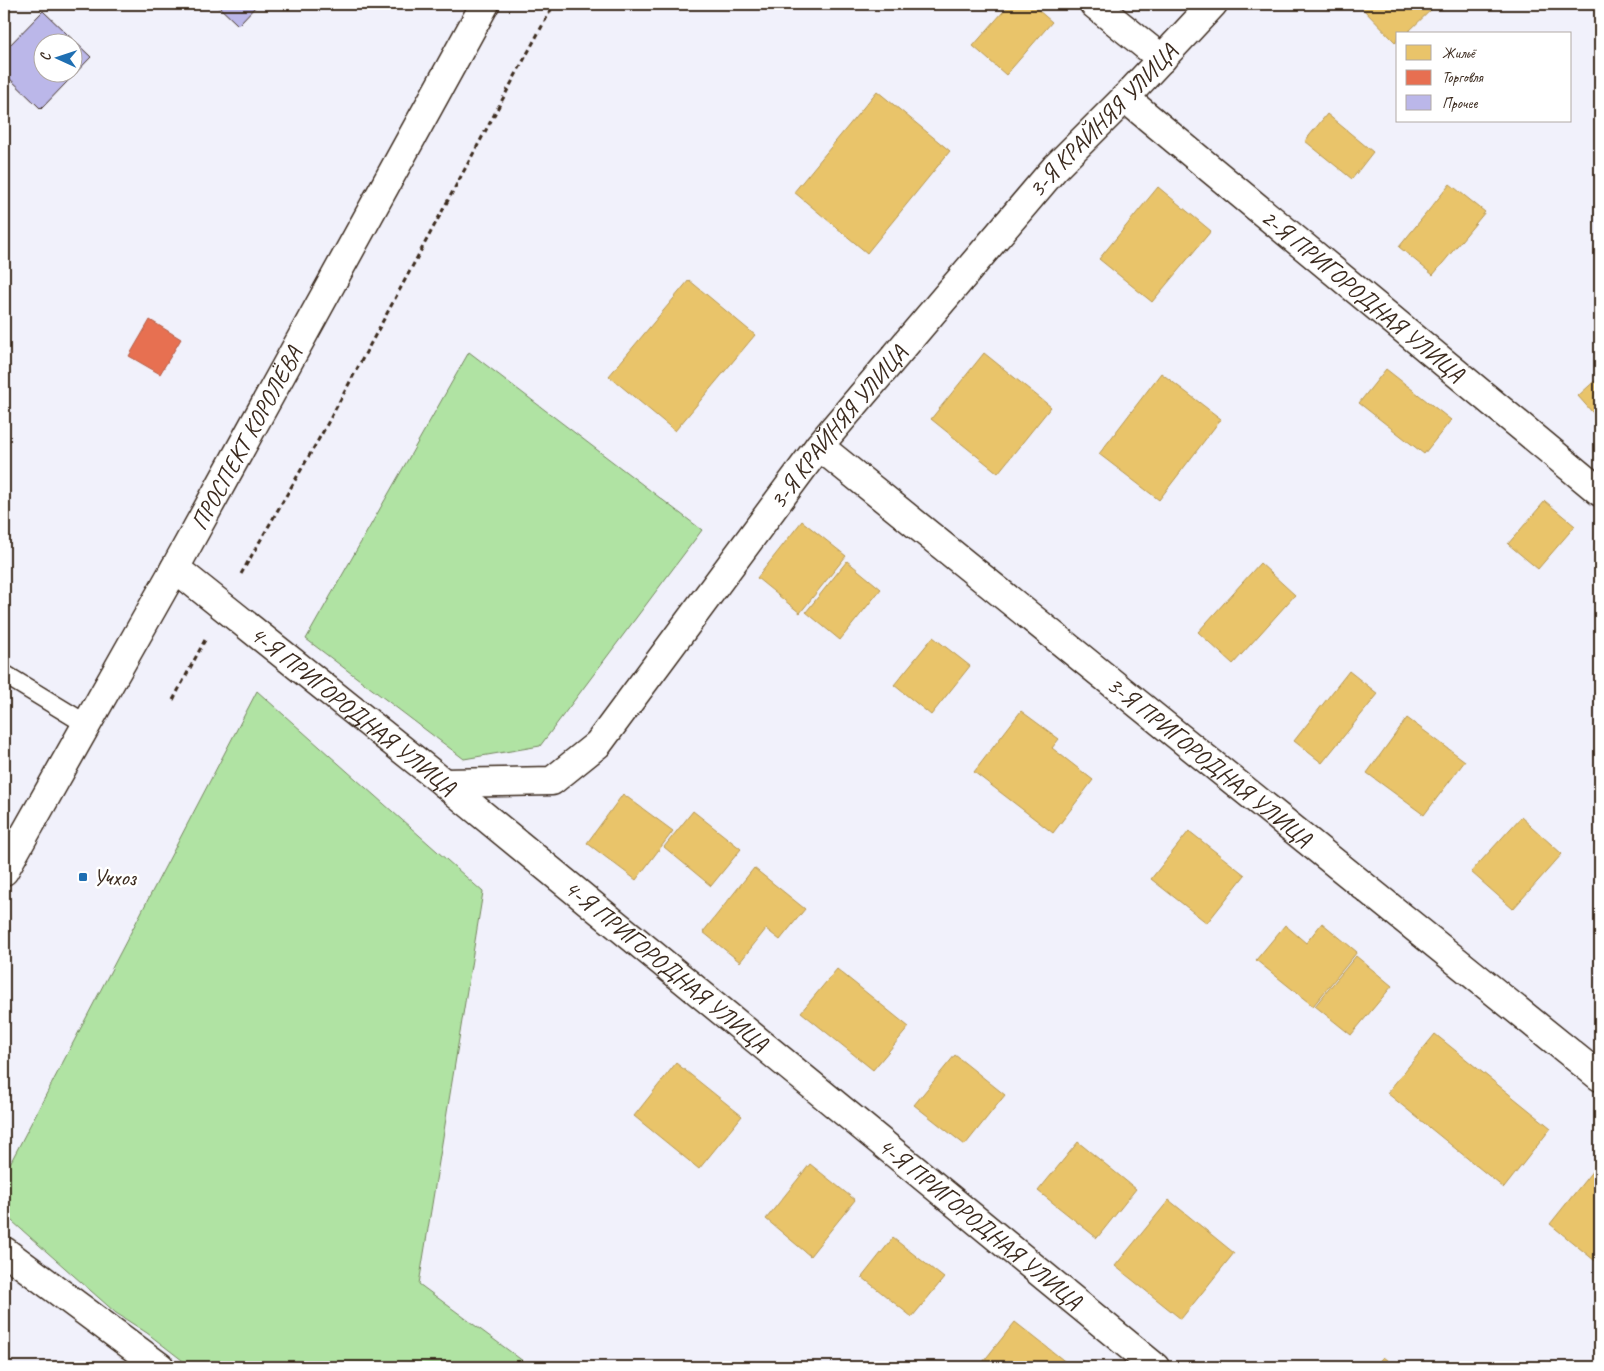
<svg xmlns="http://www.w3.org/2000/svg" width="1604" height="1371" viewBox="0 0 1604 1371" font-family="Caveat,sans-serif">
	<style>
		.green { fill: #b0e3a3; stroke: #768660 }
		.homes { fill: #e9c46a; stroke: #b59653 }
		.shops { fill: #e76f51; stroke: #b35a42 }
		.building { fill: #bbb7e9; stroke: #3b2a1e; fill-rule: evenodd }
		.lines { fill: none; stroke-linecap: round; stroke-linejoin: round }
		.lane-casing { stroke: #3b2a1e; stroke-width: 21 }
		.street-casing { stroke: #3b2a1e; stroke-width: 31 }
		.secondary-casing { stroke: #3b2a1e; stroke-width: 31 }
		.path { stroke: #3b2a1e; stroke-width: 3; stroke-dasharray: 5 4; stroke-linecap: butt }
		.lane { stroke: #fff; stroke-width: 18 }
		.street { stroke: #fff; stroke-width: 28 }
		.secondary { stroke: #fff; stroke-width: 28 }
		.poi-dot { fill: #1f6fb2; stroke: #fff; stroke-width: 2 }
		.labels { text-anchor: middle; stroke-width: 5; stroke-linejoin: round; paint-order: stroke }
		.street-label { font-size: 24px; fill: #3b2a1e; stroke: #fff }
		.poi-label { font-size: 24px; fill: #3b2a1e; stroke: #fff; text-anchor: start }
	</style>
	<rect width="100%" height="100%" fill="#f1f1fb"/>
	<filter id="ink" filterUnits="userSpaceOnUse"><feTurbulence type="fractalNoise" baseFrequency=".02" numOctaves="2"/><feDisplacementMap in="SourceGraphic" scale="10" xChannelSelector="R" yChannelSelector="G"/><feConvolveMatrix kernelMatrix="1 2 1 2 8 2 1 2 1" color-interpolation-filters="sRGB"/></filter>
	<g filter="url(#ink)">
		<path class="green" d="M469,352l233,178 -162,216 -76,13 -158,-120z
			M257,691l226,201 -64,392 112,83h-340l-44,-34 -31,-20 -112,-99v-39z"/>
		<path class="homes" d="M1010,4h21l21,18 -46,53 -33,-29z
			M1358,4h79l-31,30h-8l-2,9z
			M877,91l73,60 -83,102 -73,-61z
			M1327,114l46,38 -21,27 -47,-38z
			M1450,184l35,28 -52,63 -34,-28z
			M1158,187l53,44 -59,71 -53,-43z
			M689,280l66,55 -80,96 -66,-55z
			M984,353l67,54 -53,66 -67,-54z
			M1386,369l65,51 -27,34 -65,-51z
			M1161,373l60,46 -62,81 -60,-46z
			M1600,376v45l-22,-25z
			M1545,501l30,25 -37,43 -30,-25z
			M802,521l44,35 -46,57 -43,-35z
			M847,561l34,28 -41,51 -34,-28z
			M1260,563l35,32 -62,69 -35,-32z
			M933,637l37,29 -39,49 -37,-30z
			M1349,671l29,23 -56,69 -28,-22z
			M1021,711l38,28 -7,9 41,32 -40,53 -79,-61z
			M1407,718l58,43 -41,54 -57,-42z
			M623,794l50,37 -37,49 -49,-37z
			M693,811l48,38 -30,37 -47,-39z
			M1521,817l41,37 -49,55 -42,-37z
			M1189,831l56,44 -38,48 -56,-44z
			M754,868l51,41 -25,31 -14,-11 -26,33 -37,-30z
			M1322,923l35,29 -44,54 -57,-46 29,-35 21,18z
			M1356,956l36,30 -41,49 -36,-29z
			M837,969l72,58 -36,43 -72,-58z
			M1435,1034l116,94 -47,60 -117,-95z
			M955,1055l50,40 -40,50 -51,-40z
			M676,1063l66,53 -43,53 -65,-53z
			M1078,1142l58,47 -39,49 -59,-47z
			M810,1164l45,36 -45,56 -44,-37z
			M1594,1169l6,5v91l-50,-41z
			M1169,1200l65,53 -53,66 -66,-53z
			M893,1238l51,40 -32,39 -50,-40z
			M1015,1322l57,45h-93z
			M1383,1357l13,10h-22z"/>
		<path class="shops" d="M150,320l31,19 -21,35 -31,-18z"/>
		<path class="building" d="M216,4h42l-20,21z
			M43,11l48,46 -50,52 -37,-36v-22zM42,42h30v30h-30z"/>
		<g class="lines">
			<defs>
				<path id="lane" d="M4,674l82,50"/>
				<g id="street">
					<path d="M1094,4l68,55"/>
					<path id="s1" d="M1125,98l475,394"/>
					<path id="s2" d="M819,446l781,631"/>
					<path id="s3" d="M175,568l269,215 711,584"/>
					<path id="s4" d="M444,783l108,-2 46,-37 221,-298 236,-278 70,-70 88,-94"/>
				</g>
				<g id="secondary">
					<path id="s5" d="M4,871l171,-303 310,-564"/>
					<path d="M4,1251l156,116"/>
				</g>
			</defs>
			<use href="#lane" class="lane-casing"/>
			<use href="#street" class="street-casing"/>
			<use href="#secondary" class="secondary-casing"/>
			<path class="path" d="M241,574l83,-144 230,-426
				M173,700l33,-62"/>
			<use href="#lane" class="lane"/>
			<use href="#street" class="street"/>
			<use href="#secondary" class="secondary"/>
		</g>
	</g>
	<rect class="poi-dot" x="78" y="872" width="10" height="10" rx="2.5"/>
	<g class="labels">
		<g class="street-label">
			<text dy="8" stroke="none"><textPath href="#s4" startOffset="970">3-Я КРАЙНЯЯ УЛИЦА</textPath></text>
			<text dy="8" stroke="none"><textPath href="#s1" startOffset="309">2-Я ПРИГОРОДНАЯ УЛИЦА</textPath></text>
			<text dy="8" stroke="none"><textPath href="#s4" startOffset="565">3-Я КРАЙНЯЯ УЛИЦА</textPath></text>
			<text dy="8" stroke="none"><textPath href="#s5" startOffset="496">ПРОСПЕКТ КОРОЛЁВА</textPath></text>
			<text dy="8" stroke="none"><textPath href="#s3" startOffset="228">4-Я ПРИГОРОДНАЯ УЛИЦА</textPath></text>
			<text dy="8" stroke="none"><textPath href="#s2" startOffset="502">3-Я ПРИГОРОДНАЯ УЛИЦА</textPath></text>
			<text dy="8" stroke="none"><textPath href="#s3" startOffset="632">4-Я ПРИГОРОДНАЯ УЛИЦА</textPath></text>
			<text dy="8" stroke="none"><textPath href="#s3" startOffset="1038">4-Я ПРИГОРОДНАЯ УЛИЦА</textPath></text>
		</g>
		<g class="poi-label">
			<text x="93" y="885">Учхоз</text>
		</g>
	</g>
	<rect width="1604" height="1371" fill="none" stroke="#fff" stroke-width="20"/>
	<rect x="10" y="10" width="1584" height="1351" fill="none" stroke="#3b2a1e" stroke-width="2" filter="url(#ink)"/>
	<rect x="1396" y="32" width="175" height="90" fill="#ffffff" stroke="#b1aaa5"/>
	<rect x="1406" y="45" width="25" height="15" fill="#e9c46a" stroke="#b1aaa5"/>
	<text x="1442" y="58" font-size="15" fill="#3b2a1e">Жильё</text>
	<rect x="1406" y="70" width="25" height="15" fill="#e76f51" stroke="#b1aaa5"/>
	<text x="1442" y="82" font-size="15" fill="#3b2a1e">Торговля</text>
	<rect x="1406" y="95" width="25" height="15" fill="#bbb7e9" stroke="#b1aaa5"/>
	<text x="1442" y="108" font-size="15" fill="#3b2a1e">Прочее</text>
	<g transform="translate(58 58) rotate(273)"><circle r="24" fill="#ffffff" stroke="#b1aaa5"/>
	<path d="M0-4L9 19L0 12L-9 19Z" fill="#1f6fb2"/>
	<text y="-8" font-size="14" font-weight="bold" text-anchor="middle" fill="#3b2a1e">С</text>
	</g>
</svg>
